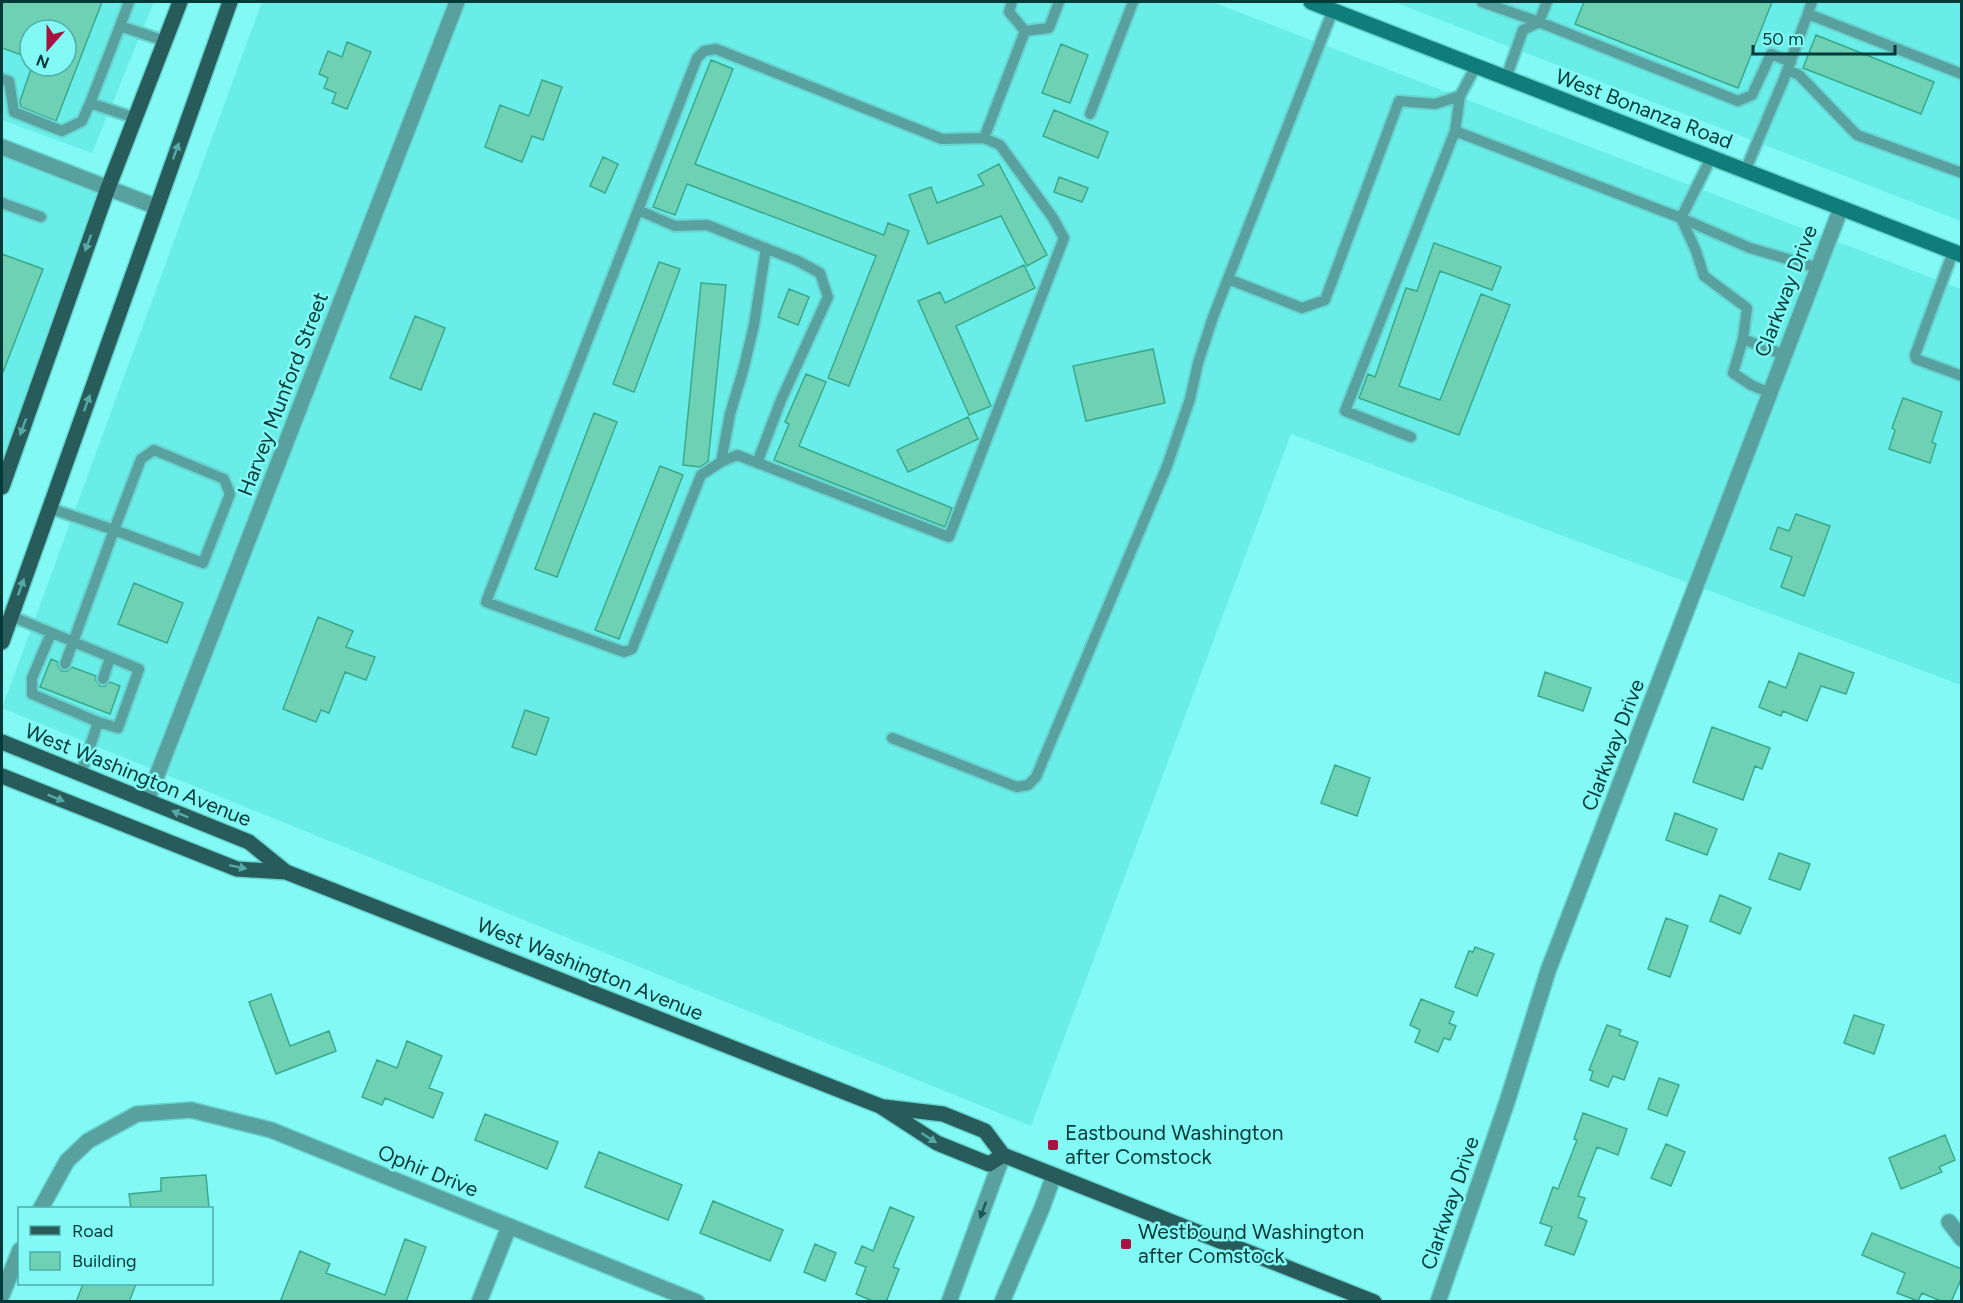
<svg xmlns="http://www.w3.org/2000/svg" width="1963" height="1303" viewBox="0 0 1963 1303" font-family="Figtree,sans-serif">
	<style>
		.built { fill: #68ede8; fill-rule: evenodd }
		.building { fill: #6fd1b4; stroke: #3aa98c; stroke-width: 1.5 }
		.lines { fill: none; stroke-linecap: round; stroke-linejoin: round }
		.service-casing { stroke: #68d3cf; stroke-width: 14 }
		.minor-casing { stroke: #68d3cf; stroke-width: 18 }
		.secondary-casing { stroke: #68d3cf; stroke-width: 18 }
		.primary-casing { stroke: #68d3cf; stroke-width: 18 }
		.service { stroke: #58a19e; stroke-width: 10 }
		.minor { stroke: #58a19e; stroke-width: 15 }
		.secondary { stroke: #0f7d7a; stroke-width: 15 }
		.primary { stroke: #285c5a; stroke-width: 15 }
		.oneway { fill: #55aaa8 }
		.oneway2 { fill: #1a5957 }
		.poi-dot { fill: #a91240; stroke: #82f9f5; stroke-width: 2 }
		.labels { text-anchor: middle; stroke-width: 5; stroke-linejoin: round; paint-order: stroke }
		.street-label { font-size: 21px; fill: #003a39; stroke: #82f9f5 }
		.poi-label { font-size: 21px; fill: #003a39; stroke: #82f9f5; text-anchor: start }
	</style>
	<rect width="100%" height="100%" fill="#82f9f5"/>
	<path class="built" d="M2,2h152l-62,151 -90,-33zM30,30h36v36h-36z
		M262,2h950l749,287v396l-670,-251 -260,692 -1029,-418z
		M1394,2h567v219z
		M2,147l106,41 -106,299z"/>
	<path class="building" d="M2,2h100l-46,119 -35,-14 -1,-6 12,-35h34v-36h-36v28l-28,-10z
		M1584,2h188l-34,86 -163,-64z
		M1816,35l118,47 -13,32 -118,-46z
		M347,42l24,10 -24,57 -15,-6 4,-10 -12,-5 4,-10 -9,-4 9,-23 14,6z
		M1061,44l27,11 -18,48 -28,-10z
		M711,60l22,9 -38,95 189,71 4,-12 21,8 -60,155 -21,-8 48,-122 -189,-72 -12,31 -22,-8z
		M542,80l20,7 -19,53 -11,-4 -10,26 -37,-15 15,-42 29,11z
		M1054,110l54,22 -10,26 -55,-22z
		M603,157l15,7 -13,29 -15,-7z
		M999,164l48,91 -20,11 -26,-50 -73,28 -19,-49 22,-8 6,16 47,-18 -6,-10z
		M1059,177l29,11 -6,14 -28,-10z
		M1434,243l67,24 -9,23 -52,-19 -41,115 41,14 41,-106 29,11 -51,130 -100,-37 9,-24 7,3 31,-89 11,3z
		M2,254l41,15 -40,103h-1z
		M659,262l21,7 -46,123 -21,-8z
		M1024,265l11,23 -79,38 35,80 -22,9 -51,-114 22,-9 5,11z
		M701,283l25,2 -18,177 -8,5 -17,-2z
		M789,289l20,8 -11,28 -20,-8z
		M415,316l30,12 -24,62 -31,-12z
		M1153,349l12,54 -79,18 -13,-55z
		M806,374l20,8 -27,64 153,62 -7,19 -171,-67 15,-36 -4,-2z
		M1903,398l39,14 -10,30 4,2 -6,19 -41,-14 6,-19 -3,-2z
		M594,413l23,9 -60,155 -22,-8z
		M968,417l10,22 -70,33 -11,-22z
		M660,466l23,9 -64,164 -24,-9z
		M1796,514l34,12 -26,70 -23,-9 11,-30 -22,-8 8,-22 11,4z
		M134,583l49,20 -16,40 -49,-19z
		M318,617l35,14 -7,16 29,10 -9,23 -21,-8 -16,41 -8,-3 -5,12 -33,-13z
		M1799,653l55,20 -8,21 -25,-8 -14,35 -24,-10 -2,5 -22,-9 10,-26 17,7z
		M51,659l7,3v4l4,5h5l5,-4 24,9v5l4,5h5l5,-4 10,4 -10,28 -70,-27z
		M1545,672l46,16 -8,23 -45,-15z
		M525,710l24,8 -13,37 -24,-8z
		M1712,727l58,21 -8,21 -7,-3 -12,34 -50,-18z
		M1335,765l35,13 -13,38 -36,-13z
		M1675,813l42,16 -10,26 -41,-15z
		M1779,853l31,11 -10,26 -31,-11z
		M1720,895l31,13 -11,26 -30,-13z
		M1666,918l22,8 -18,51 -22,-8z
		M1475,947l19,7 -17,42 -22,-9 14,-36 4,1z
		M271,994l19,52 39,-15 7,20 -60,23 -27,-72z
		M1421,999l33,13 -5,11 7,3 -6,14 -6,-2 -6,14 -23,-10 5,-12 -10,-5z
		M1854,1015l30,10 -10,29 -30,-11z
		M1607,1025l14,5 -2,5 19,7 -14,38 -11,-4 -5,11 -18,-7 3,-9 -4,-1z
		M407,1041l35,15 -13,32 14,5 -10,25 -48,-20 -3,7 -20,-8 15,-37 20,8z
		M1659,1078l20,7 -12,31 -19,-7z
		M1583,1113l44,16 -9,26 -21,-8 -19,49 7,2 -7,19 9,4 -13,34 -29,-10 7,-18 -12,-4 13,-36 5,2 19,-49 -3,-1z
		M485,1114l73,28 -11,27 -72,-29z
		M1945,1135l10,25 -16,7 3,5 -41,17 -12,-31z
		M1666,1144l19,8 -14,34 -20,-8z
		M599,1152l83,33 -14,35 -83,-33z
		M206,1175l3,34h-78l-2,-15 32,-3v-13z
		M713,1201l70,29 -13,31 -70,-28z
		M890,1207l24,10 -21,50 6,2 -13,33h-11l-19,-8 10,-27 -11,-4 7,-17 11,5z
		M1872,1233l90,36v8l-11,25h-8l-21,-9 -4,8 -21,-8 8,-20 -43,-18z
		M405,1239l21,8 -20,55h-126l20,-51 30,13 -4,9 59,22z
		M815,1244l21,9 -11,28 -21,-9z
		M83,1284h53l-7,18h-53z"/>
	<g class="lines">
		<defs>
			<path id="service" d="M1012,2l-3,10 16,19 24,-3 10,-26
				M1482,2l57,20 199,79 14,-6 19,-41 20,8
				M1808,14l154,60
				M120,26l9,-24
				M1788,70l11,5 58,60 105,38
				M1506,78l17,-48 16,-8 8,-20
				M2,79l7,2 5,31 48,19 20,-10 8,-18 45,15
				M1460,96l-5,35 226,87 30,-60
				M90,103l30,-77 45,15
				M1090,114l43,-112
				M984,138l-42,1 -226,-90 -12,2 -7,7 -211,544 138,50 8,-3 69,-174 20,-13 16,-7 212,82 115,-299 -11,-20 -53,-73 -16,-7 41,-107
				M1745,171l39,-92 28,-77
				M2,203l39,14
				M638,210l37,16 32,-1 91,36 22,12 8,24 -47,103 -24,63
				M1681,218l15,33 8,25 43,32 -4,31 -10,34 18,12 19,8
				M1681,218l69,30 68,20
				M1953,252l-38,103 1,4 46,17
				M1228,279l74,29 23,-8 74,-199 36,3 25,-8 16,-30
				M1743,339l41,16
				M1411,437l-66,-26 110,-280
				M154,450l70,29 6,15 -27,69 -89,-33 27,-71z
				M721,462l9,-48 14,-47 10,-42 12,-77
				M49,508l65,22 -49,134
				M11,616l128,53 -21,59 -20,-6
				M51,633l-19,45v16l66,28 -17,52
				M103,679l7,-21
				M892,738l125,49 11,-2 8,-8 131,-311 23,-67 8,-36 15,-46 120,-307"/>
			<path id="minor" d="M2,147l155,60
				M147,801l310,-799
				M41,1208l26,-47 21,-20 49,-27 54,-4 80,20 426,172
				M1949,1222l13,17
				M2,1295l18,-45
				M479,1302l30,-75
				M949,1302l54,-147
				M1002,1302l40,-94 12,-33
				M1438,1302l69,-200 41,-131 293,-763"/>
			<path id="secondary" d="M1311,2l651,253"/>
			<path id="primary" d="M2,487l106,-299 72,-186
				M2,642l228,-640
				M2,742l247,100 37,30 594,234 57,37 52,21 14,-9
				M2,776l235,93 49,3
				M884,1107l59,7 42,17 18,24 371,147"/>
		</defs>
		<use href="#service" class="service-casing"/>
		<use href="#minor" class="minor-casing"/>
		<use href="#secondary" class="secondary-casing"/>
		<use href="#primary" class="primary-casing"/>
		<use href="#service" class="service"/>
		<use href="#minor" class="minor"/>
		<use href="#secondary" class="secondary"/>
		<use href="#primary" class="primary"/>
	</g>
	<defs><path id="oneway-solid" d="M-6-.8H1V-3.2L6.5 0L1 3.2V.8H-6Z" transform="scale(1.5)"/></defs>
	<g class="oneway">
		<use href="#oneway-solid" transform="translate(176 151) rotate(-70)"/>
		<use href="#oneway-solid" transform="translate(88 243) rotate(110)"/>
		<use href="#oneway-solid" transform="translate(87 403) rotate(-70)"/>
		<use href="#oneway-solid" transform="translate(23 427) rotate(110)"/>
		<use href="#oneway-solid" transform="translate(21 587) rotate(-70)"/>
		<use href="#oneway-solid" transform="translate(56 798) rotate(22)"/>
		<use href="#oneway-solid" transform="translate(180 814) rotate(-158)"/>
		<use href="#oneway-solid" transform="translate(238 867) rotate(12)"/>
		<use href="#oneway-solid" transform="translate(929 1138) rotate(33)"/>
	</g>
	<use class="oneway2" href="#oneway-solid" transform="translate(983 1210) rotate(110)"/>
	<g class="poi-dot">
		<rect x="1047" y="1139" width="12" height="12" rx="3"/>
		<rect x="1120" y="1238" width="12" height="12" rx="3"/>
	</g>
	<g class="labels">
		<g class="street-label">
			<text transform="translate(1644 109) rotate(21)" y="7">West Bonanza Road</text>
			<text transform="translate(1786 291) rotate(-69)" y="7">Clarkway Drive</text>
			<text transform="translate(283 394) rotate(-69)" y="7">Harvey Munford Street</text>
			<text transform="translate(1613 745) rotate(-69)" y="7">Clarkway Drive</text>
			<text transform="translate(138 775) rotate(22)" y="7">West Washington Avenue</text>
			<text transform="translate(590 969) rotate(22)" y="7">West Washington Avenue</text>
			<text transform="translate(428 1171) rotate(22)" y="7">Ophir Drive</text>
			<text transform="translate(1450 1203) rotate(-71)" y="7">Clarkway Drive</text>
		</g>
		<g class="poi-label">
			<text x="1065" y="1140">Eastbound Washington<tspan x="1065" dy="24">after Comstock</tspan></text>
			<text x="1138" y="1239">Westbound Washington<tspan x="1138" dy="24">after Comstock</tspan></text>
		</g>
	</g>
	<rect width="1963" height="1303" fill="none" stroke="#003a39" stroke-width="6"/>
	<rect x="18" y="1207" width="195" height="78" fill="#82f9f5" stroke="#4eadaa" stroke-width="1.5"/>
	<rect x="30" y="1226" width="30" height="9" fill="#285c5a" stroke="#4eadaa" stroke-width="1.5"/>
	<text x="72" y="1237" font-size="18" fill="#003a39">Road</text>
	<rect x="30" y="1252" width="30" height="18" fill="#6fd1b4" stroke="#4eadaa" stroke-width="1.5"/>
	<text x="72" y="1267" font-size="18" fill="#003a39">Building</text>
	<g transform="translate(48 48) rotate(201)"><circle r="28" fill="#82f9f5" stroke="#4eadaa" stroke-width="1.5"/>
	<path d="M0-4.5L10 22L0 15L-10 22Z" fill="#a91240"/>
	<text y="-9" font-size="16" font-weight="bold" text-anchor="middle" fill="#003a39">N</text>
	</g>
	<path d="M1753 45v9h142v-9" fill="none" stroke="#003a39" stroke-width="3"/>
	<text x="1762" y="45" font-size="18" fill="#003a39" stroke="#82f9f5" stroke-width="4.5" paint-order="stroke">50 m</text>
</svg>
